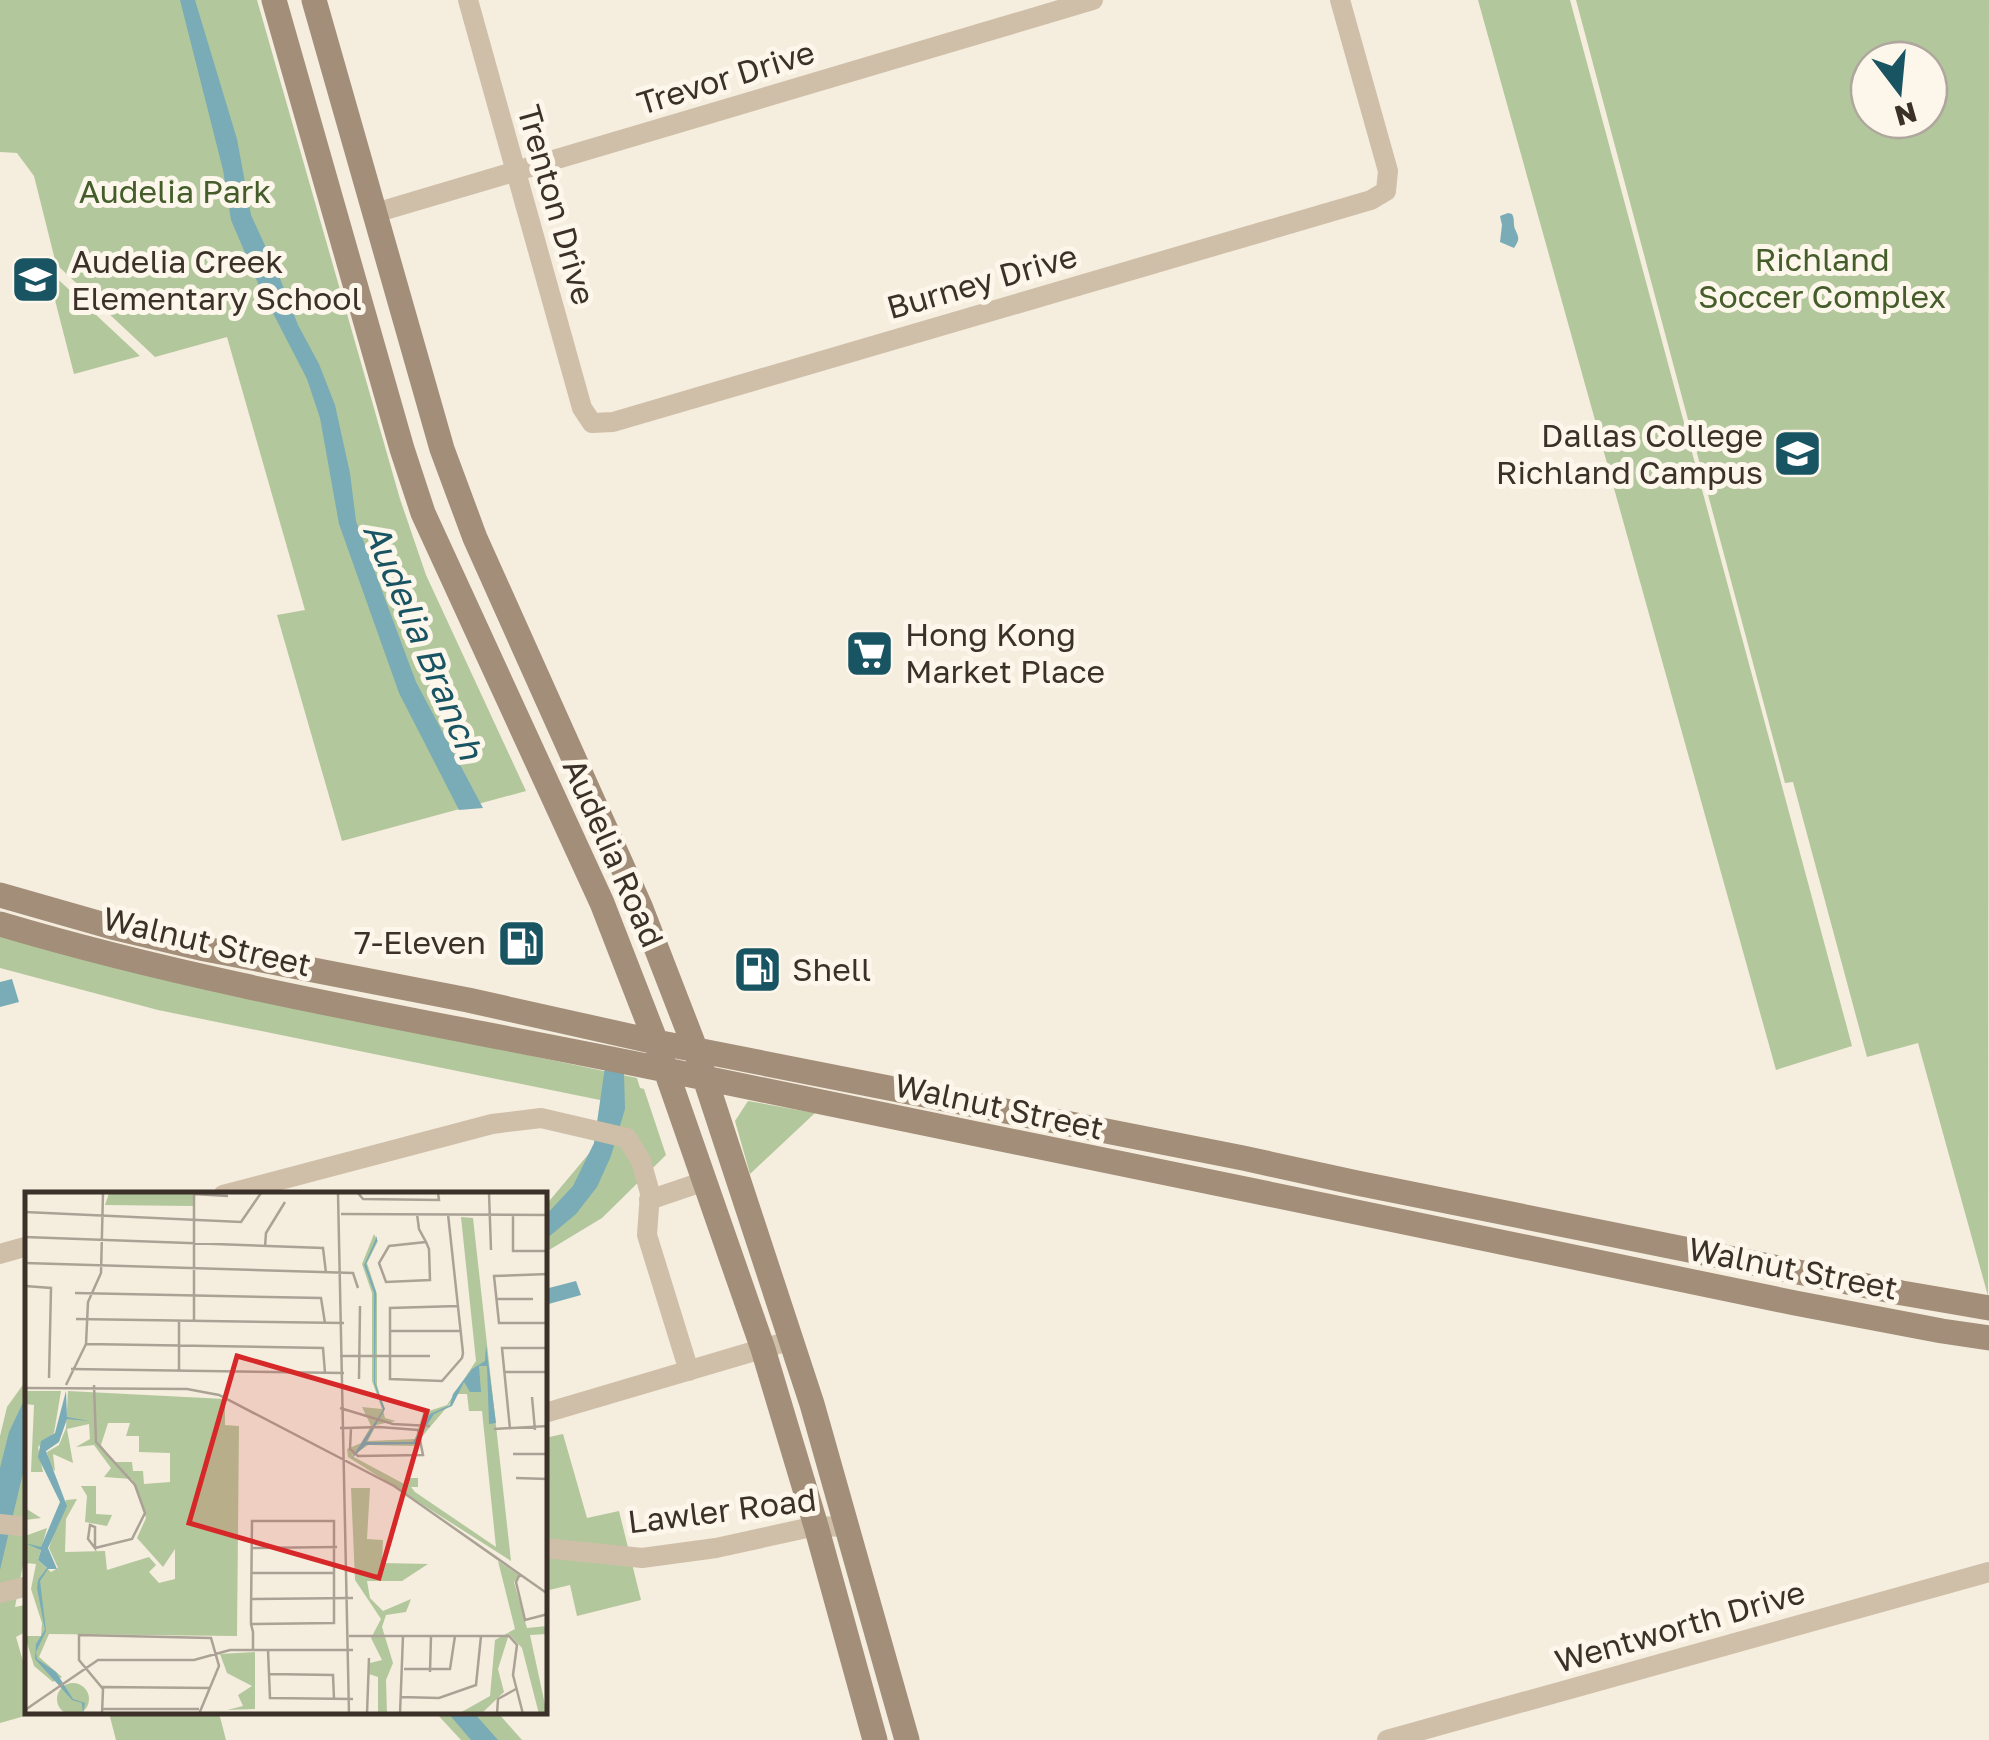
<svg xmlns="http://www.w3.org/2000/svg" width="1989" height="1740" viewBox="0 0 1989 1740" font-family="'Golos Text',sans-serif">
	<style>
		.green { fill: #b3c79c; fill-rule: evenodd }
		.water { fill: #79acb6 }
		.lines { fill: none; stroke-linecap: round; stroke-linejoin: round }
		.street { stroke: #cfbfa8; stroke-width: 20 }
		.secondary { stroke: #a38e79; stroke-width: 25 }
		.labels { text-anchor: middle; stroke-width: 10; stroke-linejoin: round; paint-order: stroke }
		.street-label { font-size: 32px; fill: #3b3129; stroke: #fcf6eb }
		.park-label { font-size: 32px; fill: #445d2a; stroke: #fcf6eb }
		.poi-label { font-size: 32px; fill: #3b3129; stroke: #fcf6eb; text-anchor: start }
		.water-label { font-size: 35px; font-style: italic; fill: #195462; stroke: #fcf6eb }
		.inset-road { fill: none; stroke: #aba296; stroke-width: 2.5 }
		.view { fill: #d62828; fill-opacity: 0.15; stroke: #d62828; stroke-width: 5 }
		.inset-edge { fill: none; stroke: #3b3129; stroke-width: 5 }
	</style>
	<rect width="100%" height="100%" fill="#f5edde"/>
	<path class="green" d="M0,0h257l143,499 26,76 100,216 -184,50 -65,-226 28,-5 -78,-273 -72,20 -99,-93 -22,-88 -17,-23 -17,-1z
		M1478,0h92l282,1046 -76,24z
		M1576,0h413l-1,1296 -70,-253 -51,14 -74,-275 -8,1zM1869,60h60v60h-60z
		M47,269l93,87 -66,18z
		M0,932l167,47 470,99 3,10 4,1 22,66 -64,63 -53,32 -4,9v-53l52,-62 8,-43 -447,-91 -158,-42z
		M748,1101l67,12 -65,61 -15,-53z
		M27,1379v164l-12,64 10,-2 2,8v18l-11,6 11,38 1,37 7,1 -35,10v-287l7,-29z
		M563,1434l24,84 32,-7 22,89 -64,16 -7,-31 -25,6v-153z
		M109,1713h110l7,27h-110z
		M436,1713h62l24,27h-61z"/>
	<path class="water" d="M180,0h15l42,139 14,76 28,61 19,49 21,39 16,41 15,68 6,48 60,161 67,126 -24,2 -60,-117 -60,-169 -19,-106 -13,-39 -47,-91 -29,-68 -8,-50z
		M1508,213l4,1c3,5 1,10 3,15 4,9 5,10 -1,19l-14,-6 2,-17 -2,-9z
		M12,979l7,23 -19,5v-25z
		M605,1067l19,6 1,36 -14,47 -14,31 -21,27 -31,26v-24l28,-30 21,-43z
		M576,1281l5,14 -36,10v-16z
		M27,1394v62l-27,114v-102l9,-36z
		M448,1713h26l24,27h-27z"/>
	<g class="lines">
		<path class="street" d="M468,0l114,408 10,15 21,-1 758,-222 15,-9 2,-20 -48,-171
			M375,213l718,-213
			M223,1195l269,-71 49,-6 86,20 14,23 9,32 -3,42 42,136
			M649,1200l56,-19
			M0,1254l28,-8
			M545,1413l247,-73
			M0,1524l28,3
			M545,1548l97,10 74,-10 100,-22 31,1
			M0,1593l28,-7
			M1387,1740l602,-168"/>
		<path class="secondary" d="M274,0l128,449 21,64 179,390 54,139 107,307 53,177 59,214
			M314,0l128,449 33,89 165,368 55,142 117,356 95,336
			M0,895l112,32 93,22 263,51 188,42 587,116 114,25 545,110 87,15
			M0,924c218,65 444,100 666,146 376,78 753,154 1129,233l147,28 47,7"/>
	</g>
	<defs>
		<symbol id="school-square" viewBox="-11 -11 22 22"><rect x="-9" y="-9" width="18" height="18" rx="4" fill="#195462" stroke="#fcf6eb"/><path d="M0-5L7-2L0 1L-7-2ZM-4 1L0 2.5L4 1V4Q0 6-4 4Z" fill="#fff"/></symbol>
		<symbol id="university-square" viewBox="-11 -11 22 22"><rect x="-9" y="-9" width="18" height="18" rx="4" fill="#195462" stroke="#fcf6eb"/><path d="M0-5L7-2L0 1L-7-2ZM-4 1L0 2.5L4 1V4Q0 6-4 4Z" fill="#fff"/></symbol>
		<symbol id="supermarket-square" viewBox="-11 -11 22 22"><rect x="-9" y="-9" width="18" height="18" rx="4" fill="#195462" stroke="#fcf6eb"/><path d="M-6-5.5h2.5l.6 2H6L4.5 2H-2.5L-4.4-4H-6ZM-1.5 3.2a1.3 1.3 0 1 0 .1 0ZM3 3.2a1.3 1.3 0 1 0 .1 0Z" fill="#fff"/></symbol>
		<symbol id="fuel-square" viewBox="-11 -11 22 22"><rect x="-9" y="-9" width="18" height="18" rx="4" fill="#195462" stroke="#fcf6eb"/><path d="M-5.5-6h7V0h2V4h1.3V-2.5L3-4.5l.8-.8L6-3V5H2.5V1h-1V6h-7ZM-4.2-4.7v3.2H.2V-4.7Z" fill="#fff"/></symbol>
	</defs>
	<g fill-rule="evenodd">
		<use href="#school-square" x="8" y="252" width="55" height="55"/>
		<use href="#university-square" x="1770" y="426" width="55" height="55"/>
		<use href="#supermarket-square" x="842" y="626" width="55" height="55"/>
		<use href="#fuel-square" x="494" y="916" width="55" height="55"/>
		<use href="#fuel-square" x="730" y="942" width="55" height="55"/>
	</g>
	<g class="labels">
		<g class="street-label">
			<text transform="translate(726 78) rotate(-17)" y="11">Trevor Drive</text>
			<text transform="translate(556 205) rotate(74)" y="11">Trenton Drive</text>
			<text transform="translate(982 282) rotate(-16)" y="11">Burney Drive</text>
			<text transform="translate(613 853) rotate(66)" y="11">Audelia Road</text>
			<text transform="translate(207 942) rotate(13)" y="11">Walnut Street</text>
			<text transform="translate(999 1107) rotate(12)" y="11">Walnut Street</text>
			<text transform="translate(1793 1269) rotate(11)" y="11">Walnut Street</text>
			<text transform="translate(722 1511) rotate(-7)" y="11">Lawler Road</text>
			<text transform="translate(1680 1627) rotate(-16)" y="11">Wentworth Drive</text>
		</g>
		<g class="park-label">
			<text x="175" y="203">Audelia Park</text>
			<text x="1822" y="271">Richland<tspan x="1822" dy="37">Soccer Complex</tspan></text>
		</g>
		<g class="poi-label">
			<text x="71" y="273">Audelia Creek<tspan x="71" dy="37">Elementary School</tspan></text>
			<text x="1763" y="447" text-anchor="end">Dallas College<tspan x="1763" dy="37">Richland Campus</tspan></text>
			<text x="905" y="646">Hong Kong<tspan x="905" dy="37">Market Place</tspan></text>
			<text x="486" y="954" text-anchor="end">7-Eleven</text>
			<text x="792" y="981">Shell</text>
		</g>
		<g class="water-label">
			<text transform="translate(423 641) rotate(67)" y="12">Audelia Branch</text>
		</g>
	</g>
	<g transform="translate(25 1192)">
		<rect width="522" height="522" fill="#f5edde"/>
		<path d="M84,1h84v13l-88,-1zM436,25l12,1 38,343 -163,-104 -1,-8 14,-6 10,-17 -9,-19 20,2 -10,-28v-88l-10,-29 12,-30 4,7 -11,22 10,31v91l8,33 11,3 -20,4 -8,16 47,-2 8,-26 24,-8 29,-44zM433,202h9l2,17h13l14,136 -81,-55 -4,-5h7v-9h-9l-1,8 -56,-30 16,-11 46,1zM0,199h36l-7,42 -16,14 5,25h-12l3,-67 -9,-1zM43,199l157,8v26l14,1 -2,210 -188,-2 -10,23 23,20 -9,5 -19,-16 -9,-30h16l1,-13 -11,-34 5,-25 -11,-1v-55l16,10 -16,2v16l22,-8 -9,32 13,12 7,-4 -9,-20 6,-19 11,-29 11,-1 -11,20 -1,33 40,-1 2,19 42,-13 7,8 -7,7 10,11 16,-4v-30l-12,18 -26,-29 9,-20 -14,-39 -28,-2 7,-9 -17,-23 -18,2 14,-8 -1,-15 -22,5 6,34 -20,-9 2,17 -5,-5 -3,-14 12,-7 7,-17zM83,231h22l-4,13h13v16l31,1v29l-26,2 -1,-13h-10l-1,-9h-18l-13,-17zM56,294h15v28l16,1 -5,11 -22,-4 2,-26zM326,296h19l-3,51 16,1 -1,23 46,1 -26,17h-35l3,17 13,13 28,-12 -5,13 -20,3 -4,12 11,36 -7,17 1,34h-9v-37l-9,-3 1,-11 12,-3 -11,-22 10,-19 -26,-39zM473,369l21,14 -5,7 13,46 20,-2v8l-17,1 17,79h-8l-17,-66 -13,-14 -11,35 6,23 -22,21 -24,1 32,-18 5,-56 20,-11zM230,460v57l-28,1 16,-4 -5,-11 14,-9 -25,-13 -7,-19zM32 507a16 16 0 1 1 32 0a16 16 0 1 1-32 0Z" fill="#b3c79c" fill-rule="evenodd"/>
		<path d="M352,44v5l-11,23 10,28 -1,90 10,27 -19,33h47l17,-28 20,-9 3,-11 19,-25 13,-8 1,-16 10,78 -7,1 -2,-58h-8l2,26h-11l-6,-10 -12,24 -18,8 -19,30 -49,1 -15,14 32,-49 -9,-27v-90l-10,-28zM41,199l1,26 23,4 -23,-2 -8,23 -13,9 21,55 -19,42 9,21h-9l-8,12 6,50 -10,21 1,7 19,13 17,27 12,4 -2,11 -1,-11 -10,-3 -37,-41 1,-15 9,-14 -8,-42 1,-8 9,-12 -9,-8 3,-10 -16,-7 16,4 19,-45 -22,-45 3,-16 14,-8z" fill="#79acb6"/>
		<path class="inset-road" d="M313,1l11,521M333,1l5,6 76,1 -1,-7M464,1l2,57M169,2l34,2M0,20l216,10 20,-29M316,22l207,1M392,22l2,15 7,13 3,7 1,31 -44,2 -7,-19 10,-17 37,-4M423,22l15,139 -1,5 -20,23 -52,-2v-71l68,-2M488,22v37h35M0,45l298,11 3,25M240,55l1,-14 19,-31M0,71l328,10 5,15M523,82l-54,2 5,47h49M0,94l26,2 -2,90M50,101l246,5 4,25M472,107h36M51,127l268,4M169,128v-127M365,139h70M61,152l237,4 2,25M315,164h90M46,177l273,4M154,178v-50M479,180h44M334,187l1,-73M41,193l20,-41 2,-42 13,-29 2,-80M69,193l2,57 39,43 10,28 -13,26 -37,9M0,196l162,1 32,6 175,91 154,108M507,205l3,33M315,216l53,16 37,2M315,236h6l33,-1 39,3 5,25 -65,1 -8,-7 1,-21M469,237l54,-3M485,237l-8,-81h46M488,262h35M491,286l32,1M65,333l5,2v21l-7,-9zM226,356l86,-1M226,381h84M495,382l-4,8 9,38 23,-6M226,407l102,-1M226,432l83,-1v-102h-82l-1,91v12l2,8v18M324,444h160l8,9 -4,30 10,39M243,458l2,48 83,1M379,477h46l5,-33M405,480l1,-36M243,482l65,1 1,24M77,495l107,1M376,505l38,1 37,-13 5,-49M77,517h97M0,518l73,-50h96l36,-10h123M77,522l1,-25 -24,-29v-25l132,3 8,28 -20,48M342,522l2,-56M375,522l3,-78M472,522l1,-15 18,-10"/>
		<path class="view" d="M212,164l190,55 -48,167 -190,-55z"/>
		<rect width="522" height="522" class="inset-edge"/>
	</g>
	<g transform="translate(1899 90) rotate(164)"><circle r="48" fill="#fcf6eb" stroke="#afa79d" stroke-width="2.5"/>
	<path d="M0-8L18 38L0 25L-18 38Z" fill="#195462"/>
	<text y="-15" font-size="28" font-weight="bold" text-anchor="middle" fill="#3b3129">N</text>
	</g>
</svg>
